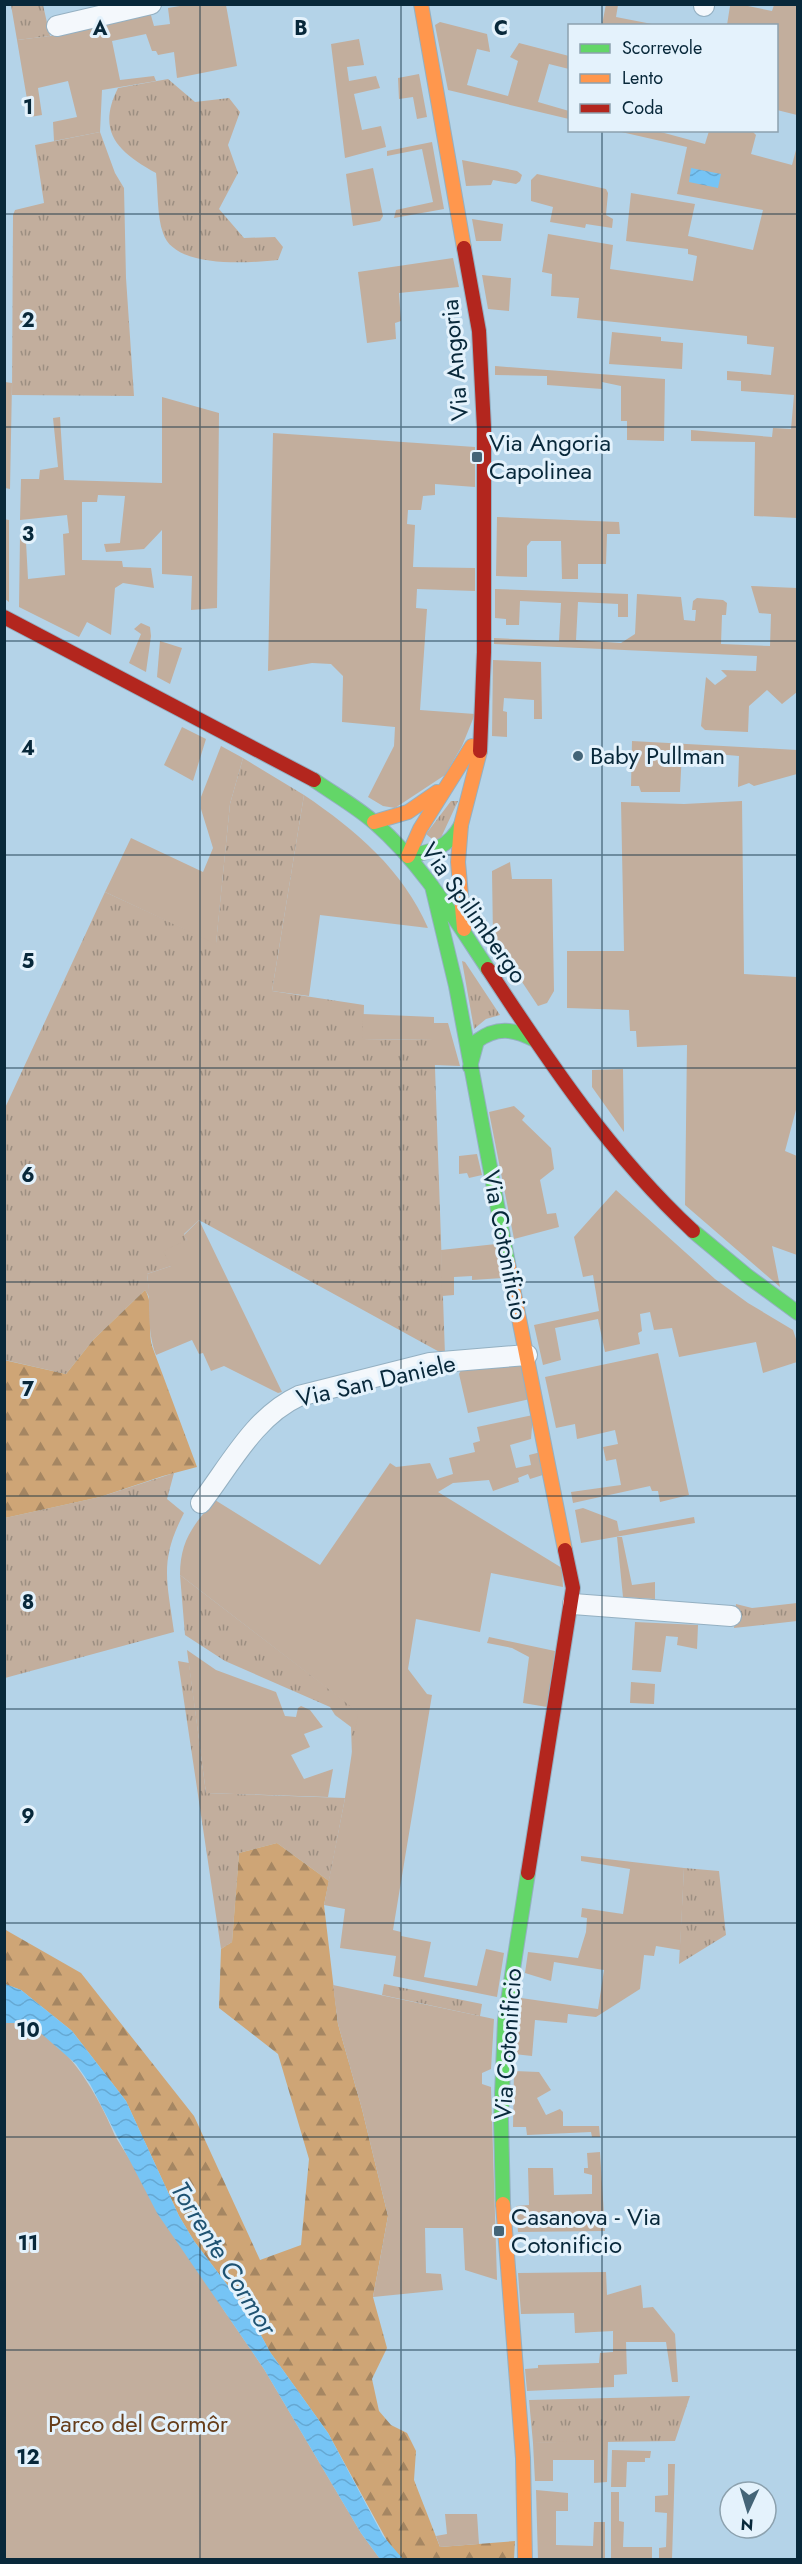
<svg xmlns="http://www.w3.org/2000/svg" width="802" height="2564" viewBox="0 0 802 2564" font-family="Jost,sans-serif">
	<style>
		.grass { fill: url(#grass-tufts) }
		.forest { fill: url(#forest-firs) }
		.green { fill: #c2ae9d }
		.water { fill: url(#water-waves) }
		.lines { fill: none; stroke-linecap: round; stroke-linejoin: round }
		.street-casing { stroke: #94b0c2; stroke-width: 22 }
		.fast-casing { stroke: #94b0c2; stroke-width: 16 }
		.slow-casing { stroke: #94b0c2; stroke-width: 16 }
		.jam-casing { stroke: #94b0c2; stroke-width: 16 }
		.street { stroke: #f4f8fc; stroke-width: 20 }
		.fast { stroke: #63d668; stroke-width: 14 }
		.slow { stroke: #ff974d; stroke-width: 14 }
		.jam { stroke: #b3261e; stroke-width: 14 }
		.grid { fill: none; stroke: #08283a; stroke-width: 1.5; stroke-opacity: 0.55 }
		.poi-dot { fill: #446477; stroke: #e4f2fc; stroke-width: 2 }
		.labels { text-anchor: middle; stroke-width: 6; stroke-linejoin: round; paint-order: stroke }
		.street-label { font-size: 24px; fill: #08283a; stroke: #e4f2fc }
		.poi-label { font-size: 24px; fill: #08283a; stroke: #e4f2fc; text-anchor: start }
		.park-label { font-size: 24px; fill: #663d1a; stroke: #e4f2fc }
		.water-label { font-size: 26px; font-style: italic; fill: #1f5372; stroke: #e4f2fc }
		.grid-label { font-size: 20px; text-anchor: middle; font-weight: bold; fill: #08283a; stroke: #e4f2fc; stroke-width: 6; stroke-linejoin: round; paint-order: stroke }
	</style>
	<defs>
		<pattern id="grass-tufts" width="24" height="20" patternUnits="userSpaceOnUse" patternTransform="scale(1.5)"><rect width="24" height="20" fill="#c2ae9d"/><path d="M3 7l-1-3M5 7V3M7 7l1-3M15 17l-1-3M17 17v-4M19 17l1-3" fill="none" stroke="#9c8e81"/></pattern>
		<pattern id="forest-firs" width="22" height="20" patternUnits="userSpaceOnUse" patternTransform="scale(1.5)"><rect width="22" height="20" fill="#cea576"/><path d="M5 1l3.5 6h-7zM16 11l3.5 6h-7z" fill="#a58662"/></pattern>
		<pattern id="water-waves" width="16" height="10" patternUnits="userSpaceOnUse" patternTransform="scale(1.5)"><rect width="16" height="10" fill="#76c4f5"/><path d="M0 5q4-4 8 0t8 0" fill="none" stroke="#65a8d3"/></pattern>
	</defs>
	<rect width="100%" height="100%" fill="#b4d3e8"/>
	<path class="grass" d="M11,5h32l7,31 -33,4z
		M168,79l27,23 34,-4 11,14 -12,33 10,28 -19,36 25,29 31,-1 8,10 -5,13c-29,3 -104,9 -115,-27 -6,-16 -5,-43 -7,-60 -38,-21 -60,-41 -38,-85z
		M100,132l15,41 9,15 2,90 8,118 -122,-1 1,-180 2,-5 29,-7 -9,-58z
		M243,758l61,37 -32,196 92,14 -1,35 71,-1 11,316 -246,-135 -15,14 3,6 -16,26 -24,8 3,24 -5,-8 -52,50 -27,34 -61,-14 -1,-250 101,-218 111,51 14,-139z
		M451,801h7l-20,43 -12,-10z
		M462,961l3,1 35,53 -14,4 -12,10z
		M174,1473l-7,26 17,14c-25,48 -17,67 -10,119l-169,46v-160l95,-21z
		M180,1575l179,137 -7,44 -1,-29 -16,-12 -5,-8 -105,-46 -40,-26z
		M797,1603v18l-63,7 2,-24 16,4z
		M178,1661l11,2 17,130 139,5 -16,83 -52,-38 -38,10 -7,89 -11,7z
		M684,1868l35,3 7,64 -47,29z
		M384,1984l98,20 -2,12 -98,-21z
		M690,2396l-15,45 -142,2 -4,-43z"/>
	<path class="forest" d="M145,1290c10,16 2,38 7,56l45,121 -34,9 -63,21 -95,21 -1,-158 62,14 27,-34z
		M277,1843l52,38 -5,24 14,119 24,85 26,107 -15,81 14,51 -15,31 7,32 12,14 16,8 9,18 -2,29 26,67 75,-6 -1,18h-111l-12,-11 -63,-115 -58,-81 -20,-37 -56,-74 -15,-25 -53,-115 -54,-70 -51,-41 -16,-6 -1,-55 77,44 113,143 66,144 41,-15 8,-86 -31,-105 -59,-46 2,-59 11,-7 7,-89z"/>
	<path class="green" d="M606,4l12,1 -2,12 41,8h-55z
		M186,5h40l11,61 -60,12 -3,-26 -16,3 -2,-4h-4l-6,-17 -34,7 8,39 34,-4 2,5 -54,9 -2,42 -46,9 -1,-19 24,-5 -9,-36 -30,7 4,27 -12,2 -13,-77 33,-4 100,-24 4,14 16,-2 -2,-16z
		M726,5h17l29,6 2,-6h23v110l-20,-5 -1,-84 -49,-1 3,-19z
		M440,22l47,12 3,18 -13,-3 -10,36 41,11 10,-35 -8,-4 9,-14 50,13v13l-20,-5 -11,38 31,9v8l-121,-29 -13,-65z
		M359,39l5,26 -17,2 2,14 27,-5 4,12 -26,6 8,36 19,-4 5,21 -41,11 -14,-114z
		M419,74l8,43 -10,2 -4,-22 -14,2 -1,-21z
		M617,131h40l48,13 4,-13h43l4,4 -5,19 41,11 5,-19v372l-43,-2 1,-74 -64,-1v-11l81,7 1,-9 18,1 3,-34 -53,-4v-10l-14,-1v-9l44,4 3,-28 -27,-3v-8l-170,-18 2,-20 -28,-2 1,-22 -10,-2 6,-38 65,11 -3,24 83,12 4,-25 -9,-2v-5l-62,-8 5,-48 64,11 -7,32 65,14 10,-40 -86,-16 10,-47z
		M432,142l12,67 -50,9 2,-8 37,-8 -11,-53 -35,7v-5z
		M462,160l55,11 5,4 -2,6 -4,3 -23,-4 -2,5 -25,1z
		M373,168l10,48 -3,5 -27,5 -7,-52z
		M537,174l69,15 2,4 -2,22 7,4 -1,9 -26,-4 -1,4 -35,-6 3,-15 -22,-6v-21z
		M472,219l31,5 -2,17h-25z
		M453,258l6,29 -60,6 2,28 -6,2 1,16 -29,4 -9,-71z
		M482,275l29,3 -2,33 -21,-2z
		M612,332l49,5v4l22,2 -1,26 -73,-5z
		M495,366l170,13 -1,62 -37,-1v-19h-6v-35l-19,-4v7l-55,-4v-9l-52,-1z
		M5,382l7,1 -2,106 -5,-1z
		M162,397l57,16 -2,195 -26,2 1,-34 -30,-2v-44l-18,19 -38,3 -2,-8 16,-1 5,-47 -27,-1 -1,7h-15v58l40,1 1,6 28,1 3,20 -31,-5 -8,5 -4,47 -24,-13 -8,15 -60,-30 1,-71 8,-3 1,8 -3,1 2,37 37,-4 -2,-41 6,-1 -2,-18 -47,5 1,-41h18l1,-9 18,-3 -5,-49 7,-1 4,63 98,3z
		M273,433l202,14v40l-40,-3v11l-12,1 -2,14h-13l-1,14 8,1 -2,42 62,1v23l-58,-2 -1,19 11,1 -7,101 55,4 -13,32 -17,29 -50,33 -12,-2 -15,-9 26,-51 1,-19 -53,-5 1,-46 -12,-12 -19,-1 -44,8z
		M497,517l122,5 1,12h-13l-1,30h-28v15h-16l-1,-38h-30l-4,5v31l-31,-1z
		M4,519l5,1v82l-4,-3z
		M751,586l46,2v104l-15,12 -15,-14 -18,16 -1,26 -43,-2 -4,-4 5,-49 9,8 12,-9 -6,-6 35,1 1,-15 -263,-12v-6l65,3 2,-38 -41,-2 -1,24h-13v-6l-11,-1v-29l133,5v23h-10v-13l-40,-2 -2,38 45,3 14,-9 2,-40 44,3 3,23 11,1 1,-11h-4l1,-9 4,-3 26,2 4,3 -1,12h-4l-1,29 49,2 1,-32 -12,-1z
		M141,623l9,4 1,9 -5,36 -17,-9 12,-29 -7,-5z
		M160,641l22,7 -12,36 -13,-7z
		M493,660l48,2 1,57h-8v-19l-30,-2 -1,13 4,1v25l-15,-1z
		M182,727l24,12 -13,42 -29,-16z
		M632,741l165,9v24l-43,12 -5,-3 -11,4 1,-31 -57,-5 -2,41h-39l-2,-6h-8z
		M221,746l22,12 -13,46 -14,140 -111,-52 26,-54 72,34 10,-24 -12,-39v-12z
		M304,795c52,35 99,75 124,133l-108,-13 -11,81 -37,-5z
		M742,801l2,173 53,3v129l-12,45 12,5v99l-25,-9 8,41 -95,-82 2,-160 -50,2 -1,-16h-6l-1,-21 -62,-2v-57h57l-3,-149 63,2z
		M510,862l2,17h40l2,112 -7,12 -9,3 -45,-68 -1,-67z
		M363,1014l71,3v6h14l12,43 -26,-1v-26l-72,1z
		M623,1069l1,62v1l-32,-45v-17z
		M514,1106l11,10 -3,4 29,28 3,21 -14,11 7,34 9,-1 3,14 -45,12 -25,-127z
		M477,1154l5,21 -13,3 -2,-5 -8,1v-18z
		M616,1190l99,89 33,24 45,27 4,12v20l-34,11 -7,-31 -77,15 -7,-29 -18,2 -4,-18 -10,2 2,17 -4,2 2,11 -35,8 -7,-33 -43,9 6,32 -18,5 -9,-40 65,-14 -6,-36 -10,2 -9,-40z
		M199,1220l83,172 -4,1 -54,-27 -13,5 -8,-18 -4,1 -7,-14 -36,15c-10,-26 -5,-54 -9,-81l24,-8 -8,-15 24,-11 -3,-5z
		M496,1244l7,34 -31,2v-4l-18,1v18l-12,1 -1,-46z
		M658,1353l31,142 -29,7 -2,-11h-6l-2,-5 -77,17 -2,-11 50,-7 -5,-26 -10,2 -3,-14 15,-3 -3,-14 -38,9 -2,-15 -19,4 -11,-51z
		M522,1362l8,37 -62,14 -9,-39 3,-6z
		M533,1415l-2,24 -21,6 6,23 15,-3 -2,-10 12,-3 5,22 -16,5 -2,-5 -10,4 1,4 -26,9 -4,-11 -36,3 -15,9 124,76 1,19 -72,-14 -11,59 -64,-13 -8,50 19,25 5,1 -39,235 8,2v4l30,6 -7,35 53,9 9,-37 18,4 -7,44 -104,-21 3,-20 -56,-8 5,-39 -21,-4 21,-107 13,-86 -178,-137c0,-34 13,-50 35,-75l105,65 70,-102 6,4 34,-4 7,16 16,-5 -4,-16 26,-6 -2,-9 7,-2 -3,-14z
		M583,1508l34,13 2,10 75,-14 1,6 -114,20 -6,-33z
		M617,1537h5l10,48 23,-3v17l-32,-2z
		M635,1622l63,3 -1,24 -20,-4 1,-8 -12,-1 -5,36 -29,-2z
		M489,1637l66,14 -8,56 -24,-4 6,-46 -17,-9 -25,-5z
		M187,1650l29,20 60,22 9,24 11,1 2,-9 3,-2 9,4 13,17 -19,7 6,13 -19,8 13,24 29,-10 -5,28 -122,-4z
		M631,1682l24,2 -1,20 -24,-1z
		M581,1856l103,12 -4,82 -24,-4 -2,10 -10,-1 -4,34 -44,28 -28,-3 -1,9 -32,-3 -3,36 -18,-2 7,-56 77,11 6,-39 -50,-8 -3,19 -26,-8 3,-21 50,6 8,-26 1,-14 -6,-1 1,-9 41,6 7,-45 -49,-8z
		M333,1985l161,34 -3,50 -9,4v11l9,3 6,193 -32,-10 -2,-42h-38l1,45 15,1 2,16 -70,7 15,-81 -26,-107 -24,-85z
		M4,2023c52,-6 95,73 111,113l110,176 39,57 97,164 19,26h-375z
		M514,2071l25,1 12,18 -14,8 9,17 14,-6 3,3v14h36l1,11h-8l-1,-5 -64,3 -1,-8h-13z
		M600,2152l5,79 -87,1 -2,-26 13,-1 -1,-37h25l1,27 38,-1v-19l-8,-2v-5h4l-1,-15z
		M606,2272l1,23 34,-10 2,23 10,-1 22,27 3,48h-6l-6,-40h-40l1,32 -13,1v12l-87,4 -2,-22 13,-1v-3l61,-2 1,-10 13,-1v-21l-38,2 -1,-20 -53,1 -3,-41z
		M608,2440l-1,42 -13,1v-23h-41v21h-18l-2,-38z
		M612,2450l39,1 -1,7h-5v4h-18l-1,25h-15z
		M668,2464h7l-3,95h-13v-11l7,-1 1,-34 -12,-1v-16l13,-1z
		M536,2490l32,3v18h-12v34l37,1 1,-24h11v37h-67z
		M611,2492h8v29l5,1 -1,25h29v12h-41z
		M445,2514h32l2,30 -39,3 -4,-11 11,-2z"/>
	<path class="water" d="M691,168l30,6 -3,14 -29,-6z
		M5,1984l16,6 51,41 54,70 53,115 15,25 56,74 20,37 58,81 55,103 20,23h-23l-19,-26 -97,-164 -107,-156 -67,-129 -14,-20 -40,-35 -13,-6h-18z"/>
	<g class="lines">
		<defs>
			<path id="street" d="M704,6v-2
				M57,26l94,-22
				M201,1503c29,-38 54,-87 98,-107l131,-33 97,-8
				M573,1604l158,12"/>
			<path id="fast" d="M314,780c20,14 43,27 61,43 47,41 79,95 113,146
				M408,856c24,-4 41,-9 53,-31
				M432,886l24,100 52,277
				M470,1067l7,-26c20,-15 37,-12 58,-1
				M693,1231l53,44 52,38
				M503,2204l-2,-84 4,-100 23,-147"/>
			<path id="slow" d="M421,4l43,244
				M374,822l34,-10 29,-20
				M408,856l12,-27 52,-83
				M464,929l-6,-67 3,-37 19,-74
				M508,1263l57,287
				M503,2204l20,254 2,102"/>
			<path id="jam" d="M464,248l15,83 5,97v224l-4,99
				M4,617l310,163
				M488,969c61,93 123,186 205,262
				M528,1873l45,-285 -8,-38"/>
		</defs>
		<use href="#street" class="street-casing"/>
		<use href="#fast" class="fast-casing"/>
		<use href="#slow" class="slow-casing"/>
		<use href="#jam" class="jam-casing"/>
		<use href="#street" class="street"/>
		<use href="#fast" class="fast"/>
		<use href="#slow" class="slow"/>
		<use href="#jam" class="jam"/>
	</g>
	<path class="grid" d="M200,4v2556M401,4v2556M602,4v22M602,130v2430M4,214h794M4,427h794M4,641h794M4,855h794M4,1068h794M4,1282h794M4,1496h794M4,1709h794M4,1923h794M4,2137h794M4,2350h794"/>
	<g class="poi-dot">
		<rect x="471" y="451" width="12" height="12" rx="3"/>
		<circle cx="578" cy="756" r="6"/>
		<rect x="493" y="2225" width="12" height="12" rx="3"/>
	</g>
	<g class="labels">
		<g class="street-label">
			<text transform="translate(455 360) rotate(-95)" y="8">Via Angoria</text>
			<text transform="translate(474 913) rotate(55)" y="8">Via Spilimbergo</text>
			<text transform="translate(505 1245) rotate(79)" y="8">Via Cotonificio</text>
			<text transform="translate(376 1381) rotate(-13)" y="8">Via San Daniele</text>
			<text transform="translate(508 2044) rotate(-86)" y="8">Via Cotonificio</text>
		</g>
		<g class="poi-label">
			<text x="489" y="451">Via Angoria<tspan x="489" dy="28">Capolinea</tspan></text>
			<text x="590" y="764">Baby Pullman</text>
			<text x="511" y="2225">Casanova - Via<tspan x="511" dy="28">Cotonificio</tspan></text>
		</g>
		<g class="park-label">
			<text x="138" y="2432">Parco del Cormôr</text>
		</g>
		<g class="water-label">
			<text transform="translate(224 2258) rotate(58)" y="9">Torrente Cormor</text>
		</g>
	</g>
	<g class="grid-label">
		<text x="100" y="35">A</text>
		<text x="301" y="35">B</text>
		<text x="501" y="35">C</text>
		<text x="28" y="114">1</text>
		<text x="28" y="327">2</text>
		<text x="28" y="541">3</text>
		<text x="28" y="755">4</text>
		<text x="28" y="968">5</text>
		<text x="28" y="1182">6</text>
		<text x="28" y="1396">7</text>
		<text x="28" y="1609">8</text>
		<text x="28" y="1823">9</text>
		<text x="28" y="2037">10</text>
		<text x="28" y="2250">11</text>
		<text x="28" y="2464">12</text>
	</g>
	<rect width="802" height="2564" fill="none" stroke="#08283a" stroke-width="12"/>
	<rect x="568" y="24" width="210" height="108" fill="#e4f2fc" stroke="#8ca1ae" stroke-width="1.5"/>
	<rect x="580" y="44" width="30" height="9" fill="#63d668" stroke="#8ca1ae" stroke-width="1.5"/>
	<text x="622" y="54" font-size="18" fill="#08283a">Scorrevole</text>
	<rect x="580" y="74" width="30" height="9" fill="#ff974d" stroke="#8ca1ae" stroke-width="1.5"/>
	<text x="622" y="84" font-size="18" fill="#08283a">Lento</text>
	<rect x="580" y="104" width="30" height="9" fill="#b3261e" stroke="#8ca1ae" stroke-width="1.5"/>
	<text x="622" y="114" font-size="18" fill="#08283a">Coda</text>
	<g transform="translate(748 2510) rotate(184)"><circle r="28" fill="#e4f2fc" stroke="#8ca1ae" stroke-width="1.5"/>
	<path d="M0-4.5L10 22L0 15L-10 22Z" fill="#446477"/>
	<text y="-9" font-size="16" font-weight="bold" text-anchor="middle" fill="#08283a">N</text>
	</g>
</svg>
